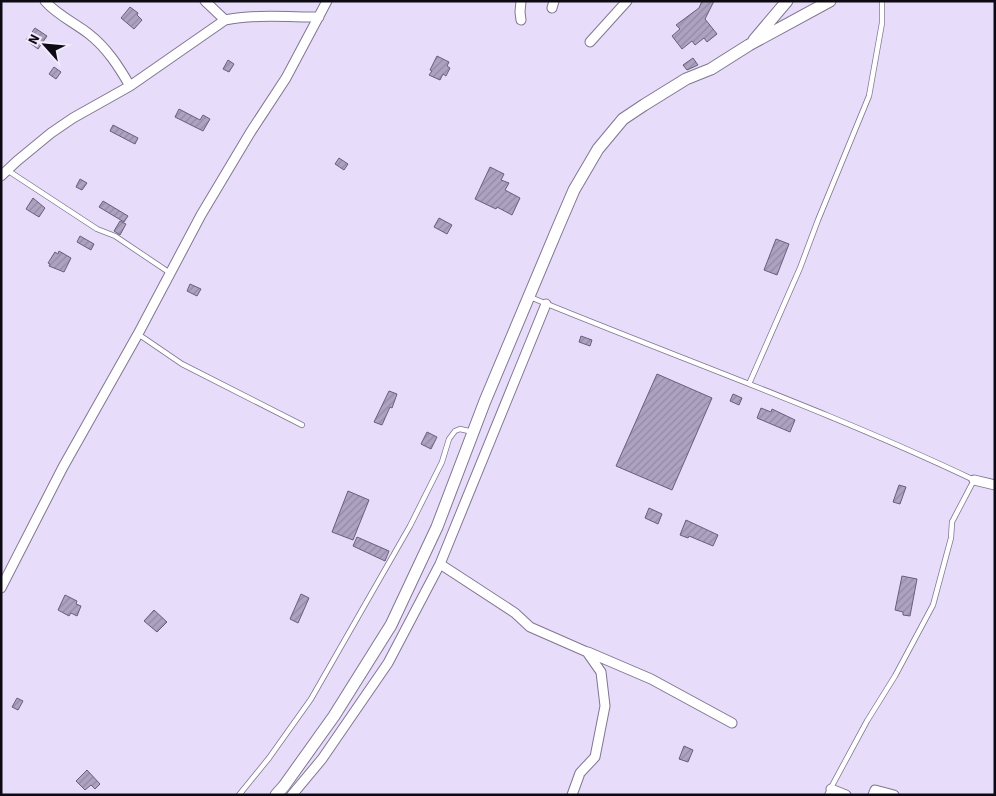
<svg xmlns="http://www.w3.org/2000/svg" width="996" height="796" viewBox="0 0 996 796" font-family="'Source Sans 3',sans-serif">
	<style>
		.building { fill: url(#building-hatch); stroke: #695f79 }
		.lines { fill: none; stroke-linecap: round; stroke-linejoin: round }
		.service-casing { stroke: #817691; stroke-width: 6 }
		.minor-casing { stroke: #817691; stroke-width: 11 }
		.tertiary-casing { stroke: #817691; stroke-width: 13 }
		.service { stroke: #fff; stroke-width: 4.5 }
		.minor { stroke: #fff; stroke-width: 9 }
		.tertiary { stroke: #fff; stroke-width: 11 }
	</style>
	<defs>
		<pattern id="building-hatch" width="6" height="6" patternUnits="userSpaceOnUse" patternTransform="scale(1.25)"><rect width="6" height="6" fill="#ada2bf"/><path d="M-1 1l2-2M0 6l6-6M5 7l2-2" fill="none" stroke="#948aa3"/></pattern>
	</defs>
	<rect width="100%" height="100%" fill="#e7dcfa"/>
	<path class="building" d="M702,1h12l-9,18 12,15 -10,8 -3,-4 -9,7 -3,-4 -10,8 -10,-13 8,-7 -4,-4 23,-17z
		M130,7l8,6 -1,2 5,5 -8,9 -13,-11z
		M35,28l12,8 -9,13 -12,-9z
		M437,56l12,6 -2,4 3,2 -4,8 -3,-2 -3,6 -11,-5 3,-4 -2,-1z
		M693,58l5,7 -11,5 -4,-5z
		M228,60l6,4 -5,8 -6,-3z
		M54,67l7,5 -5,7 -7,-5z
		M179,109l21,11 3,-5 7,4 -7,12 -28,-14z
		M113,125l25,13 -3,6 -25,-13z
		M339,158l9,6 -4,6 -9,-6z
		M490,167l14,7 -3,6 8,3 -4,7 15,8 -8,17 -15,-8 -1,2 -21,-10z
		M80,179l7,4 -5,7 -6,-3z
		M33,198l12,10 -6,9 -13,-8z
		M103,201l25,15 -4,6 -25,-15z
		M439,218l13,7 -5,9 -13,-7z
		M120,221l6,3 -6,11 -6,-4z
		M80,236l14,8 -3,6 -14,-8z
		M776,239l13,5 -12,31 -13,-5z
		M59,251l12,7 -7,14 -15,-6 1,-2 -2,-1 7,-11 3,2z
		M190,284l11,5 -4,7 -10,-5z
		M581,336l11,4 -2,6 -11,-4z
		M657,374l55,24 -40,92 -56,-24z
		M389,391l8,3 -5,14 -2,-1 -8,18 -8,-3z
		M733,394l9,4 -3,7 -9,-4z
		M761,408l10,4 1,-3 23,11 -5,12 -33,-14z
		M427,432l10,5 -6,12 -10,-5z
		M899,485l7,2 -6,17 -7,-2z
		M348,491l21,9 -16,40 -21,-8z
		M649,508l13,6 -4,10 -13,-6z
		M686,520l32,15 -5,11 -24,-10 -1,2 -8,-3z
		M357,537l32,14 -4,10 -32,-15z
		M902,576l15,3 -7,37 -7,-1v-3l-8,-2z
		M301,594l8,4 -11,25 -8,-4z
		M65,595l12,6 -1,3 5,2 -4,10 -6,-3 -2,3 -11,-6z
		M154,610l13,12 -10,10 -13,-11z
		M17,698l6,3 -5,9 -6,-3z
		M684,746l9,4 -5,12 -9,-3z
		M87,770l13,14 -5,5 -4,-4 -6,5 -9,-9z"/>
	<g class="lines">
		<defs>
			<path id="service" d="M7,170l90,59 18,7 55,37
				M530,297c148,61 299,114 444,183l-22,42 -1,16 -18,67 -38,71 -28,45 -40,74
				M138,334l44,30 120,61
				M749,384l51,-116 18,-48 51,-124 13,-73v-22
				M239,795l30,-37 42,-59 99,-173 32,-64 7,-23 6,-8 5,-2 13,3"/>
			<path id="minor" d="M45,1c12,14 30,22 44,33 18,14 30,33 41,52
				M205,1l20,19
				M552,8l2,-7
				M521,20l-1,-8 1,-11
				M590,42l37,-41
				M1,176l16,-15 34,-28 22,-15 57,-32 95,-66c30,-6 63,-3 94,-3
				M974,480l21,5
				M440,564l75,49 15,14 57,25 14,20 4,34 -10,51 -15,16 -8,22
				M1,588l62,-121 75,-133 63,-119 49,-82 36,-55 41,-77
				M588,652l63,27 81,44
				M831,789l15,6
				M292,795l30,-36 66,-96 52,-99 106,-260
				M873,795l2,-5 19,5"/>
			<path id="tertiary" d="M754,40l33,-39
				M276,795l8,-9 50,-70 57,-91 46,-98 48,-126 71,-169 18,-42 24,-41 25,-30 21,-14 42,-26 25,-10 38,-24 81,-44"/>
		</defs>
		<use href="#service" class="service-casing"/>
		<use href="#minor" class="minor-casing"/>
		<use href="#tertiary" class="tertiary-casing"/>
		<use href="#service" class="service"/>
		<use href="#minor" class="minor"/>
		<use href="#tertiary" class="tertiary"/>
	</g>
	<rect width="996" height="796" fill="none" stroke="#0e0a14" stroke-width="5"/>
	<g transform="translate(45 45) rotate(297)" stroke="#f2ebfe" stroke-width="4" paint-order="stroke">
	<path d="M0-4L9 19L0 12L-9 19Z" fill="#0e0a14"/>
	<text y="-8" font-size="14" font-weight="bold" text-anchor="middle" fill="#0e0a14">N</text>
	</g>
</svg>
